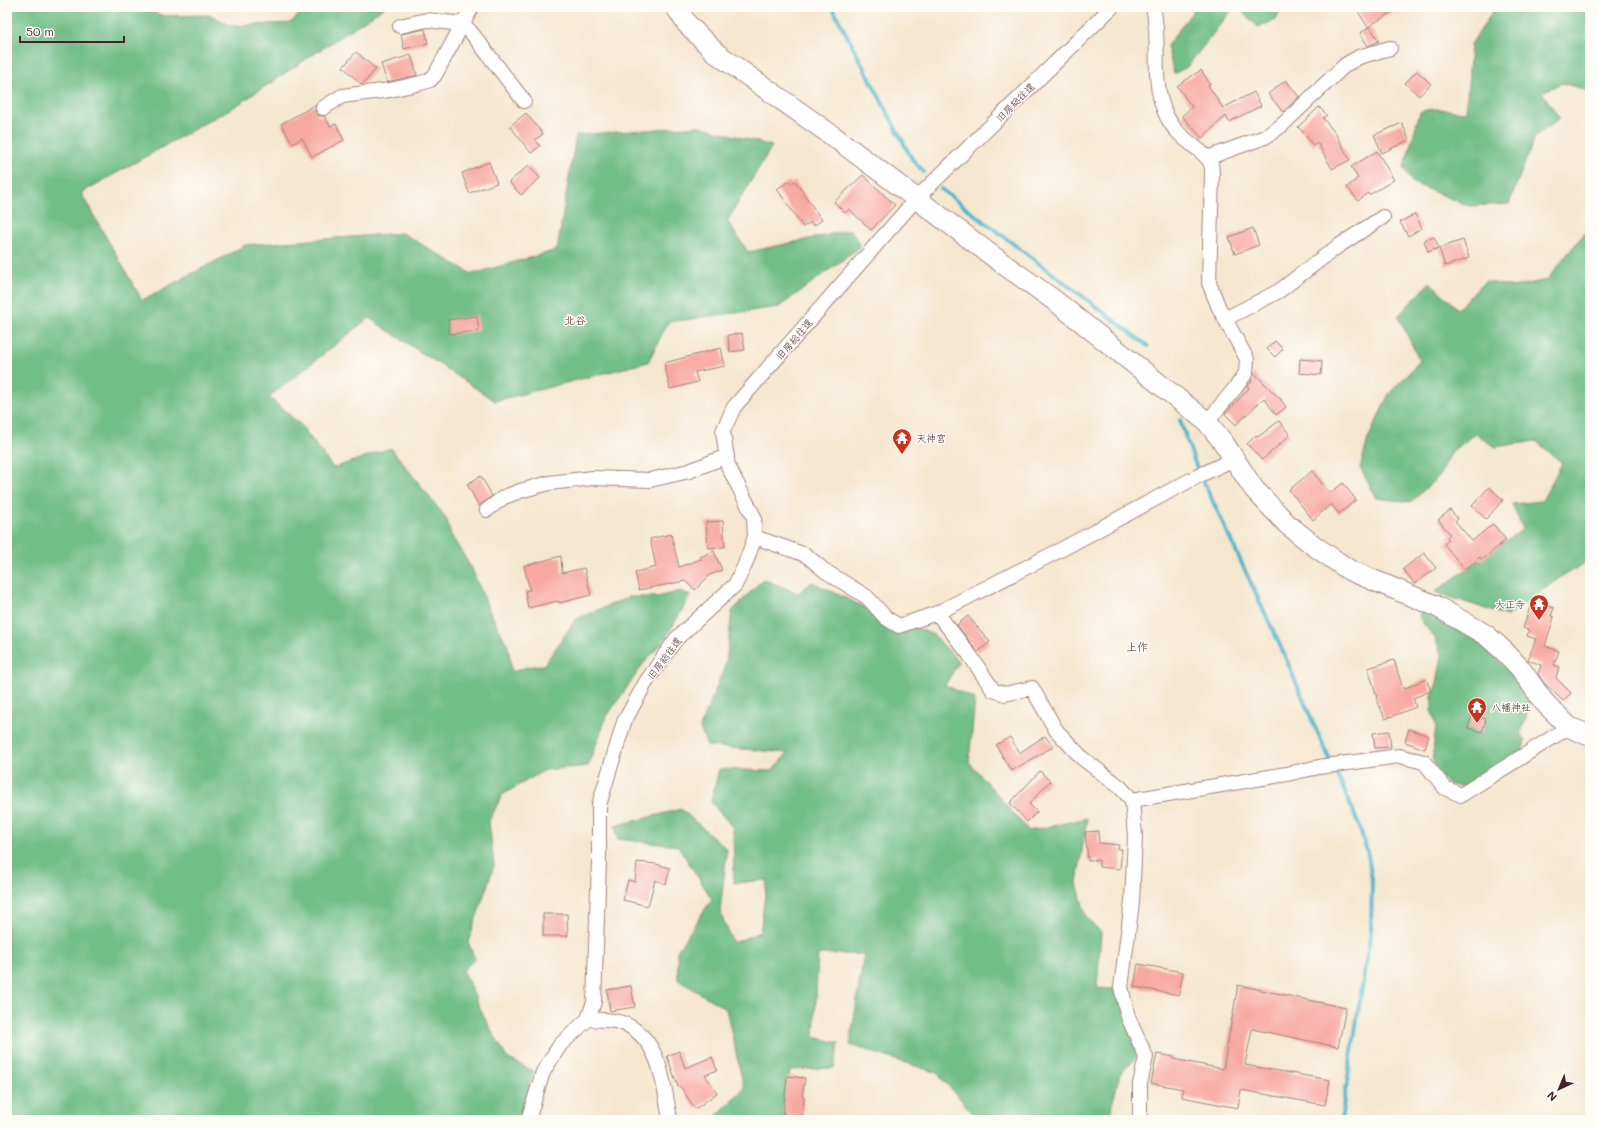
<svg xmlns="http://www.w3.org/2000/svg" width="1597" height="1127" viewBox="0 0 1597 1127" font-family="Mali,'Klee One',sans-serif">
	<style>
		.forest { fill: #72be87; stroke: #5e6e59 }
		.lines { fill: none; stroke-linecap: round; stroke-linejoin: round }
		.stream { stroke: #4cb1cb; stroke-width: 4 }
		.building { fill: #f7a8a0 }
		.street-casing { stroke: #a0837d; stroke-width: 16 }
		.secondary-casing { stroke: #a0837d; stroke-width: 22 }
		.street { stroke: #fff; stroke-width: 14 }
		.secondary { stroke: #fff; stroke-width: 20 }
		.labels { text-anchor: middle; stroke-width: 3; stroke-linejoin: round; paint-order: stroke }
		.street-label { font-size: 10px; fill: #4a1f2b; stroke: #fdfcf7 }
		.poi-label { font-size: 10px; fill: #4a1f2b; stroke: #fdfcf7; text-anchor: start }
		.neighbourhood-label { font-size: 11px; font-weight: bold; fill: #874f54; stroke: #fdfcf7 }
	</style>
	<rect width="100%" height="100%" fill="#fdfcf7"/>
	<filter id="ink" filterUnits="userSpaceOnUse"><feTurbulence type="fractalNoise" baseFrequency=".025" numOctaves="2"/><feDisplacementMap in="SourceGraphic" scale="8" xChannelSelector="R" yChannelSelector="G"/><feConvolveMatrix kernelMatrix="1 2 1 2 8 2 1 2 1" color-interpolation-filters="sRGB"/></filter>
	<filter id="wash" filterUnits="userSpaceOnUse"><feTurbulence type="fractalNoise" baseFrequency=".012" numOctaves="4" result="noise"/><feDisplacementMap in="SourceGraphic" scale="16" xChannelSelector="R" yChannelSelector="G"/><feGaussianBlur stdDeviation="0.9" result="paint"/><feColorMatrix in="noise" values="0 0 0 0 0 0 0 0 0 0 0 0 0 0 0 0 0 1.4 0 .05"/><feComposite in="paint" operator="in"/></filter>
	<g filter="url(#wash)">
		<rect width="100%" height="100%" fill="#f5e7cf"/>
		<path class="forest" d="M7,7h130l27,9 47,-1 20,11 59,-3 17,-16h78l-148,98 -156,88 61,107 104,-55 156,-12 70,41 85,-24 19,-115 123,-9 73,20 -45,75 21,31 103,-22 9,17 -81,60 -111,15 -20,40 -153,39 -126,-83 -100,79 32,28 32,43 58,-20 55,70 5,17 21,34 18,43 18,34 4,26 15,-5 17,-2 32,-46 53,-22h28l24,-6 9,5 -26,45 -21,23 -36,52 -19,50 -43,4 -43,25 -13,26 5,45 -26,76 7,17 -12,11 21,47 23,41 26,13 -13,49h-513z
			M1196,7h38l-47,60 -13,7 -7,-28z
			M1237,7h44l-5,13 -18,7z
			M1496,7h94v84l-28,-8 -20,9 18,27 -25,17 -26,68 -40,2 -56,-23 -9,-15 16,-56c16,-6 30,-1 46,0l5,-68z
			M1590,226v329l-8,10 -17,9 -58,42 -72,-24 88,-63 -11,-25 30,-3 20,-38 -26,-22 -41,6 -19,-13 -23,16 -14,26 -28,26 -34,-4 -17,-30 8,-29 21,-45 31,-33 -22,-45 32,-34 28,27 27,-28 28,6 34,-7z
			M763,579l35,14 14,-11 52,25 70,28 25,27 -14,23 30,14 -6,63 60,69 58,-13 -10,65 9,34 15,15 -4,56 20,1 23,64 -20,21 -7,27 -1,19h-133l-42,-47 -87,-28 14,-91h-46l-4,83 25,6 -5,25 -44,2 -5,50h-73l32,-32 -18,-79 -48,-29 -1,-29 35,-52 -34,-53 -60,-7 -3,-13 66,-17 46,40 -7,63 13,31 27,-11 7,-52 -33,3 -1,-55 -22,-26 8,-33 52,2 17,-18 -81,-7 -7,-18 26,-65 6,-52z
			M1423,609l21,6 40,31 25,25 8,5 14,24 -10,33 4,7 -3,15 -58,32 -14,-2 -15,-13 -2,-20 3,-27 -4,-13v-16l5,-13 5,-27 -7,-18 -14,-17 -2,-7z"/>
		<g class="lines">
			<path class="stream" d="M832,7l80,152 12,13
				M941,189l207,157
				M1180,420l14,41 90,193 30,71 28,60 17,40 9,30 4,25 -1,51 -30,189"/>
		</g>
		<g id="blocks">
			<path class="building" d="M1355,7h45l-32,20z
				M1370,27l9,14 -11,5 -8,-13z
				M425,29l3,14 -24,6 -3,-15z
				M356,52l20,17 -14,16 -19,-18z
				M411,55l6,20 -30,7 -6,-18z
				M1201,70l9,14 -2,1 15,23 31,-16 7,14 -32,16 -3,-6 -24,22 -20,-22 10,-9 -15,-21z
				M1417,71l14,13 -12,12 -14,-13z
				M1286,80l13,17 -16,15 -15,-18z
				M315,105l1,8 3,3h5l6,10 6,-2 8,16 -32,17 -10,-19 -9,6 -12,-20z
				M1319,107l8,8 -4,3 12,15 15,27 -18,9 -15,-27 -4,3 -7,-8 1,-1 -9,-9z
				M526,113l17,21 -8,6 5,6 -9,7 -21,-27z
				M1402,123l7,17 -27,13 -8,-18z
				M1377,151l17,29 -25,15 -1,-2 -10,8 -11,-14 11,-9 -7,-11z
				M489,162l8,21 -28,10 -7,-20z
				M529,165l11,13 -19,17 -12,-13z
				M863,175l32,30 -24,25 -22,-21 -4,4 -11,-11z
				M789,181l2,3 4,-3 27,39 -9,6 -2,-4 -8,5 -26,-38z
				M1415,214l7,14 -14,8 -8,-14z
				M1253,228l6,17 -24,9 -6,-17z
				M1434,237l5,11 -11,4 -4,-12z
				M1463,240l6,18 -24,8 -6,-18z
				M477,316l2,15 -30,3 -1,-14z
				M742,333l3,17 -15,2 -2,-17z
				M1275,341l8,8 -8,8 -8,-8z
				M721,348l4,18 -30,6 3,10 -28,7 -6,-26z
				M1300,359l22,2 -1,14 -22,-2z
				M1254,373l24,24h1l7,10 -10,8 -12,-17 -28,27 -11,-11 24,-26 -2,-2 5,-4 -1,-2z
				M1279,421l11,14 -28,25 -15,-16 9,-9 2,2z
				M1312,471l18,22 13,-10 13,17 -17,14 -8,-10 -18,16 -24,-30z
				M481,476l11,20 -13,10 -12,-22z
				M1489,487l14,13 -17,19 -14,-13z
				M1450,510l8,9 -3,2 17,20 21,-17 13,16 -24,20 -2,-3 -15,13 -21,-26 5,-4 -2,-3 3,-3 -12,-14z
				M723,521l2,26 -17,1 -2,-26z
				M671,534l8,33 22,-8 -1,-2 14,-6 8,19 -12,5 -15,15 -10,-9 -46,9 -4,-18 21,-5 -6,-28z
				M1424,553l12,15 -21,16 -12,-15z
				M561,556l1,17 22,-5 7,27 -32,8 -1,-2 -30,7 -3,-17 5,-1 -6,-24z
				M1532,601l22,7 -3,8 3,1 -9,29 14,5 -5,14 5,2 -3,11 15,15 -8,8 -19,-18 -6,-9 3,-9 -13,-5 8,-21 -9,-3 2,-6 -6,-2z
				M968,616l22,26 -12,10 -21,-27z
				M1394,660l9,29 23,-10 5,12 -18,7 3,9 -31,12 -9,-22h1l-9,-29z
				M1472,715l14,4 -4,13 -14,-4z
				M1409,729l20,7 -4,13 -20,-7z
				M1389,731l2,16 -16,1 -2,-15z
				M1045,736l8,11 -42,24 -15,-26 14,-8 9,16z
				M1040,771l10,10 -21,23 8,8 -10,10 -17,-19z
				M1098,831l1,12 20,2 -1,4h4l-2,20 -21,-2v-7l-11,1 -3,-29z
				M637,862l19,2 14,4 -4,16 -11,-4 -7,26 -25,-6 5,-20 7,2z
				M543,914h24l1,22h-25z
				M1138,964l45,8 -4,23 -45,-8z
				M1238,985l108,23 -8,39 -86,-18 -7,36 85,15 -5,25 -84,-15 -3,18 -56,-11 1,-8 -32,-6 6,-29 17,3 -1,2 50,10z
				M631,986l4,21 -25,4 -3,-21z
				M679,1051l6,17 27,-11 5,13 -12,5 12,18 -22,16 -15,-23 -2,1 -11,-31z
				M787,1076l18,2 -3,18 2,1 -2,19 -19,-2z"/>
		</g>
	</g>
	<g filter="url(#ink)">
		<use href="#blocks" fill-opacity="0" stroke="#a0837d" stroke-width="1"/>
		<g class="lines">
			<defs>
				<path id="street" d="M1153,7c8,33 -2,70 11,103 7,18 16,25 31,37 5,4 12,9 15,15 2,3 2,8 2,12l-3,109 10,25 28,51 -1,14 -10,14 -29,35
					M400,26l27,-6 35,4 8,7 54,70
					M323,108l19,-12 48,-6 31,-7 9,-3 5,-5 37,-68
					M1207,158l58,-21 16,-11 64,-61 14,-8 31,-9
					M1225,319l54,-28 58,-44 46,-30
					M487,510l17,-13 16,-6 29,-8 44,-5 57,2 39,-9 38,-15
					M755,537l51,18 19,16 42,26 19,21 13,8 38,-13 127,-65 132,-71 38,-18
					M937,613l32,41 24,36 12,4 27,-6 24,42 26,28 38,29 12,13 3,36 -3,66 -11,85 7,30 18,40 -6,27v36
					M1132,800l155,-26 32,-7 80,-11 25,6 21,26 16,7 108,-68
					M588,1019c11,1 26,0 37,5 36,16 39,62 45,96
					M528,1120l15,-48 17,-27 28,-26 6,-17 5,-141v-56l25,-83 22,-40 30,-43 59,-54 9,-18 11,-30 -1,-20 -26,-51 -5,-35 11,-24 183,-209 195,-191"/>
				<path id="secondary" d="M676,7l11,17 29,29 121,86 169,127 48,34 153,122 16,20 31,47 33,35 26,21 36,25 87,36 50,29 19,17 15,16 24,34 25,25 21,9"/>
			</defs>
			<use href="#street" class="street-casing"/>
			<use href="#secondary" class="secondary-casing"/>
			<use href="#street" class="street"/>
			<use href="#secondary" class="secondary"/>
		</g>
	</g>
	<defs>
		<symbol id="temple-pin" viewBox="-11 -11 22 30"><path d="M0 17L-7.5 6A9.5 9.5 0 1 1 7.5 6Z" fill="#c8321e" stroke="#fdfcf7"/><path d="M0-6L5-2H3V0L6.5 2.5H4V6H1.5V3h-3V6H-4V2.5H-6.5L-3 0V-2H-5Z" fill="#fff"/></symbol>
	</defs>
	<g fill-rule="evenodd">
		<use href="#temple-pin" x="891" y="427" width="22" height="30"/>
		<use href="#temple-pin" x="1528" y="593" width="22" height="30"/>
		<use href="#temple-pin" x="1466" y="696" width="22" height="30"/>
	</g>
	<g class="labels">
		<g class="street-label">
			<text transform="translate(1015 102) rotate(-45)" y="4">旧房総往還</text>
			<text transform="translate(794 339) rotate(-49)" y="4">旧房総往還</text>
			<text transform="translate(664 658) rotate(-53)" y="4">旧房総往還</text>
		</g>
		<g class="poi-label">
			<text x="916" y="442">天神宮</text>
			<text x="1525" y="608" text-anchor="end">大正寺</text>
			<text x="1491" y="711">八幡神社</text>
		</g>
		<g class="neighbourhood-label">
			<text x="575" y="324">北谷</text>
			<text x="1137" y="651">上作</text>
		</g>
	</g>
	<rect width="1597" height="1127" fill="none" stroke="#fdfcf7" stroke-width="24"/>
	<g transform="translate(1559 1089) rotate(224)" stroke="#fdfcf7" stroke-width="3" paint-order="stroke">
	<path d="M0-3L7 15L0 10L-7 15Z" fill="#4a1f2b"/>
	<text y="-6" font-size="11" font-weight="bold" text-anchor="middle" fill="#4a1f2b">N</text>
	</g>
	<path d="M20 36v6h104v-6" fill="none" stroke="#4a1f2b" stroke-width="2"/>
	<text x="26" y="36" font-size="12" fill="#4a1f2b" stroke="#fdfcf7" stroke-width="3" paint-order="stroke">50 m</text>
</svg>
